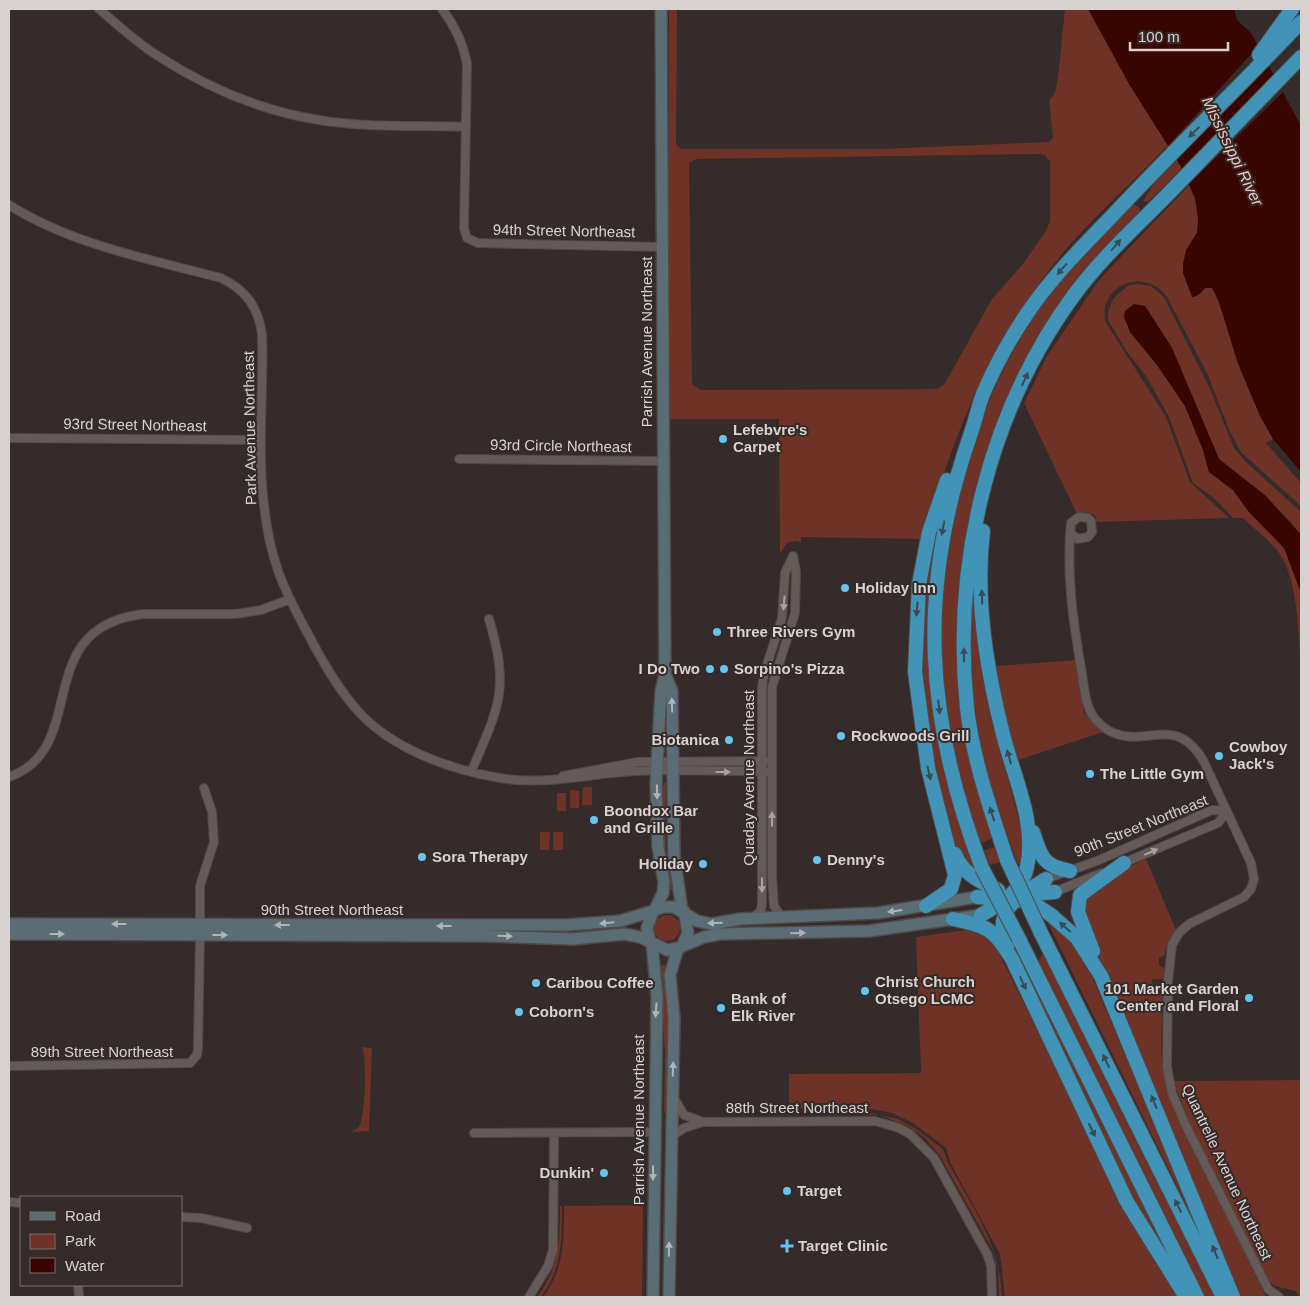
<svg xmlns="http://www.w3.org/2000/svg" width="1310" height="1306" viewBox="0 0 1310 1306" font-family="Arial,sans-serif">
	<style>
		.green { fill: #6e3226; fill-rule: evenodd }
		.water { fill: #390500 }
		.pier { fill: #342b2a }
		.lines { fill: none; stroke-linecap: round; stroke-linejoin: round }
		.street-casing { stroke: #504947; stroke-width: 10 }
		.secondary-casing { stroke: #504947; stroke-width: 14 }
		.highway-casing { stroke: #504947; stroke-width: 16 }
		.street { stroke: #645b58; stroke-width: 8 }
		.secondary { stroke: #5a6c74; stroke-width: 11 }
		.highway { stroke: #4194b7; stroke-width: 14 }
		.highway-bridge-casing { stroke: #504947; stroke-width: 16; stroke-linecap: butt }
		.highway-bridge { stroke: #4194b7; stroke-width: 14 }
		.oneway { fill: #384a54 }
		.oneway2 { fill: #aaa2a1 }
		.oneway3 { fill: #b2b3b5 }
		.poi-dot { fill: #65c5ee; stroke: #342b2a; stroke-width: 2 }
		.labels { text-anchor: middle; stroke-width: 4; stroke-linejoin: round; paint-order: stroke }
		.street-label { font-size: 15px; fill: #d8d2d1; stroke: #342b2a }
		.poi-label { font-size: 15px; font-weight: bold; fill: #d8d2d1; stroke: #342b2a; text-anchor: start }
		.water-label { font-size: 16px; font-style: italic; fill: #f3c7bc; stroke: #342b2a }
	</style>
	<rect width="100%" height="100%" fill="#342b2a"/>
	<path class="green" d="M669,9h8l-1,135 5,5h200l168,-7 4,-4 -4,-37 6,-9 3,-14 7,-69h23l92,156 2,3 -34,34 -5,-1 14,-23 11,-29 -3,-1c-34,36 -71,68 -103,106 -69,83 -110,182 -138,285l-123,-2v5l-5,-1 -9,2 -7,11 -1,-135h-110zM1040,154l5,1 5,7v59l-4,10 -23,33 -31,35 -48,86 -7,4 -236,1 -9,-6 -3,-221 7,-4z
		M1189,185c7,15 16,43 2,56l9,53 4,-6h8c12,23 17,49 25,73 10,27 22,53 36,78l-7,4 35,40v23l-60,-54 -11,-20 -23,-59 -40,-76c-22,-30 -68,-13 -62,24l61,96 24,65 39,36 -134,4 1,-5c-5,-6 -12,-5 -19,-3l-53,-111 23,-47 52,-76z
		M1132,203l8,5v4l-45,49 -71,104 -33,75 -22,81 -10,84 34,233 -11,5c-12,-13 -25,-76 -29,-96 -37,-158 9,-341 107,-467 21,-27 49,-52 72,-77z
		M1136,284l15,2 13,11 46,92 24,59 13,15 54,49v23l-11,-14 -71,-62 -47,-111 -27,-42 -15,26 27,33 28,41 18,44 6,22 24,18 16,22 29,29 9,12 14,40v76c-3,-33 -2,-88 -22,-116 -9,-13 -25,-24 -36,-35h-10l-19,-20 -21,-15 -24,-66 -23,-41 -19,-24 -19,-32v-7l5,-14 14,-13z
		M930,547h3c-14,114 1,224 47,329l-25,-28 -19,-64 -18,-141z
		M977,574l13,135 33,128 -1,26 -4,1c-30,-73 -49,-150 -47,-230 0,-21 0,-40 6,-60z
		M1076,660l8,53 19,19 -88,29 -21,-95z
		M661,783h5v69l7,38h-6z
		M583,787h9v18h-10z
		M570,790l9,1v17h-9z
		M557,793h9v18h-9z
		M540,832h10l-1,18h-9z
		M553,832h10v18h-10z
		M995,847l9,14 -14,4 -6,-15z
		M1146,859l30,71 -7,10 -5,16 -5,2v7l5,3v11h-12v6h11l-2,61 1,19 8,34 96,198h-28l-88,-222 -61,-136 -7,-39 36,-28z
		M654 928a13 13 0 1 1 26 0a13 13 0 1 1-26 0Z
		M1049,921l26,24 10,15 116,275 -153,-312z
		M966,930l16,5 2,-3 9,9 96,195 94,161h-178l-5,-43 -49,-90 -5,-16 -33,-25 -21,-10 -21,-4 -82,-1v-34l132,-1 -5,-136z
		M1009,934l164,331 -26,-34 -125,-255z
		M1042,955h4l172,342h-15l-166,-334z
		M659,965h6l4,62 -2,86h-3l1,-60z
		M362,1047l10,1 -3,83 -19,1c6,-2 9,-4 11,-10 4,-10 6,-65 1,-75z
		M1301,1080v217h-1l-4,-6 -22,-5 -7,-8 -79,-158 -14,-39z
		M791,1112l80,1 27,6 18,10 27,20 5,14c25,44 52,82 54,134h-3l-1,-27 -6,-21 -52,-93 -15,-18 -19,-13 -27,-10z
		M643,1205l-1,92h-99c21,-27 21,-57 21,-91z
		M560,1206h2c0,35 0,63 -21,91h-4c22,-28 23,-56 23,-91z"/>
	<path class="water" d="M1088,9h146l3,11 14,13 50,93v346l-28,-33 -13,-23 -22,-53 -20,-64 -6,-11h-7c-4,5 -6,8 -13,9l-9,-24v-9l3,-14 11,-17 1,-14 -3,-22 -15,-32 -51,-81z
		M1134,304l11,2 27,42 47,111 47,37 35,39v58l-17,-45 -35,-36 -16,-22 -24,-18 -6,-22 -18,-44 -28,-41 -27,-33 -6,-15 1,-6z"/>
	<path class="pier" d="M1260,44l11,19 -97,97 -7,-13z
		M1277,73l9,16 -99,97 -7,-16z"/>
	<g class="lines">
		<defs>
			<path id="street" d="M99,9c19,16 38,34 59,47 48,31 104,55 161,64 48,8 99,5 147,7
				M442,9c13,17 21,33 25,55l-3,164 3,10 11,5 184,4
				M9,205c64,40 140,54 212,73 25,12 37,29 41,56 2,57 -5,114 2,171 6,55 18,81 44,129 14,27 30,55 50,77 34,38 93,59 142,67 46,8 91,-5 137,-7 44,-2 90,0 134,1
				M9,438l252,2
				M459,459l204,2
				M1071,533l6,6 11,-2 4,-5 -1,-11 -3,-3 -9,-1 -8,6c-5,49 2,97 10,145 3,15 3,32 10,45 5,8 14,17 23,20 34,14 61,-19 89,27l48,103 3,16 -3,10 -7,8 -55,27 -10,9 -7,12 -4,37 -1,85 5,26 13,31 83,165 11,8
				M471,772c28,-65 39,-82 18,-153
				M563,776l75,-14 127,-1
				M9,777c83,-29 19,-150 135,-163h92l25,-4 27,-10
				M1121,864l97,-41 9,-12
				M1043,880l54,-19 115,-51 15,1
				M1052,893l50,-20
				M782,918l-8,-12 -2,-29v-190l23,-74 1,-41 -3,-16
				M752,919l9,-9 1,-6v-217l2,-13 18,-56 3,-45 8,-17
				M200,925v-39l14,-44 -2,-30 -8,-24
				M9,1066l181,-3 7,-8 1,-7 2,-113
				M703,1122l172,-1 24,7 11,6 24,24 53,96 4,12 1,31
				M474,1133l180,-1
				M671,1137l13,-9 19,-6 -19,-7 -10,-17
				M9,1202l12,1
				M181,1217l20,1 46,10
				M78,1285l1,12
				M529,1297l19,-31 5,-16 1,-117"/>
			<path id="secondary" d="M665,674l7,17 2,164 8,55
				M655,909l8,-16 1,-11 -6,-35 -2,-64 5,-92 4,-17 -4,-665
				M9,924l557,1 54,-4 33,-10
				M9,934l476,2 88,3 51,-5 16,3 27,13 11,-2 26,-11 16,-3 149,-3 112,-16
				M650,942l-3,-14 6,-17 10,-4h11l23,14 15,3 28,-5 138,-6 99,-16
				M652,944l5,53 -4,300
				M682,946l6,-13 -4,-22
				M669,1297l5,-279 -4,-43 8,-27"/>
			<path id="highway" d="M1259,55l33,-46
				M1033,832c8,25 10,34 37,39
				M955,854c8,20 24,27 43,36
				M1007,860c-16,-49 -34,-100 -40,-152 -15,-143 21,-296 107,-413 29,-39 64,-70 98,-105 43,-44 86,-89 129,-133
				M982,868c-57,-149 -65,-279 -12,-432 5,-14 8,-29 13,-42 12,-28 28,-57 45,-82 24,-35 54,-65 84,-96 62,-66 127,-129 189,-194
				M1019,895l36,-3
				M977,897l53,4 21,14 26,23 24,38 132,321
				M926,906l25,-17 4,-14 -27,-107 -13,-96 4,-88 10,-52 18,-52
				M981,915c20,-11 41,-24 46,-48 10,-46 -15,-93 -25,-137 -16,-63 -27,-134 -19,-199
				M953,919c37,8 39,9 59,40l115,243 59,95
				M1041,933l182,364
				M1019,939l178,358
				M1007,947c-15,-38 11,-50 39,-68
				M1093,951l-15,-39 2,-17 44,-32"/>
		</defs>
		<use href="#street" class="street-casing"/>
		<use href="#secondary" class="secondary-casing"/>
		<use href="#highway" class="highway-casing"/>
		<use href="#street" class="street"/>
		<use href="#secondary" class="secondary"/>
		<use href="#highway" class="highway"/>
		<defs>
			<path id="highway-bridge" d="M1007,860l34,73
				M982,868l37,71"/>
		</defs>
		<use href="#highway-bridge" class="highway-bridge-casing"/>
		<use href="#highway-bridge" class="highway-bridge"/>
	</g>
	<defs><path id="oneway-solid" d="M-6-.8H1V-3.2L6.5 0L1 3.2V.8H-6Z" transform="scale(1.25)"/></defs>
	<g class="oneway">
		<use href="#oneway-solid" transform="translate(1194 132) rotate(136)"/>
		<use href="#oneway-solid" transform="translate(1116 245) rotate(-49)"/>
		<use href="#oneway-solid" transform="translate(1062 269) rotate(131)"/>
		<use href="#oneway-solid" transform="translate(1025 379) rotate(-65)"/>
		<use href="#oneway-solid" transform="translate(943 528) rotate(101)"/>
		<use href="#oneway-solid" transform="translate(982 597) rotate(-92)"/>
		<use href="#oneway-solid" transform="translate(917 609) rotate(95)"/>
		<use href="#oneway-solid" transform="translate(964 655) rotate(-91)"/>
		<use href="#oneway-solid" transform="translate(939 707) rotate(83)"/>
		<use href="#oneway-solid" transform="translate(1009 757) rotate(-106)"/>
		<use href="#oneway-solid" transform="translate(929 773) rotate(77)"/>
		<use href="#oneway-solid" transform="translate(992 814) rotate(-108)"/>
		<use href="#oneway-solid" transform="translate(1065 927) rotate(-138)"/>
		<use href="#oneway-solid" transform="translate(1023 983) rotate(65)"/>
		<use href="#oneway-solid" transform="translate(1106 1061) rotate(-116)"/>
		<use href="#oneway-solid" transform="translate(1154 1102) rotate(-112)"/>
		<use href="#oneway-solid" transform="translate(1092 1130) rotate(64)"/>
		<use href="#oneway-solid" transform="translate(1178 1206) rotate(-116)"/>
		<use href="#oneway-solid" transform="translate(1215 1252) rotate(-112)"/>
	</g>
	<g class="oneway2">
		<use href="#oneway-solid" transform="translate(784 603) rotate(94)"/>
		<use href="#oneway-solid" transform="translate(723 772)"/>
		<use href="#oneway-solid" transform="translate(772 819) rotate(-90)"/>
		<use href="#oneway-solid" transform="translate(1151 852) rotate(-23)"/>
		<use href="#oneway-solid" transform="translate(762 885) rotate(90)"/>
	</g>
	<g class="oneway3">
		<use href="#oneway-solid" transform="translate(672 705) rotate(-92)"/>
		<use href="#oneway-solid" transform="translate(657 792) rotate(89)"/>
		<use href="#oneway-solid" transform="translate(895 911) rotate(173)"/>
		<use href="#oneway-solid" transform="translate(607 923) rotate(175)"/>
		<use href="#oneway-solid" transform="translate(715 923) rotate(178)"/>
		<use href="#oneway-solid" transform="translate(119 924) rotate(-180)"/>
		<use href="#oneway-solid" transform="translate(282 925) rotate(-180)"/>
		<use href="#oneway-solid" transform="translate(444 926) rotate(-180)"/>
		<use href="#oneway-solid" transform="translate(798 933) rotate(-1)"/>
		<use href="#oneway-solid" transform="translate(57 934)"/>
		<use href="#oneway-solid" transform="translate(220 935)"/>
		<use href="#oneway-solid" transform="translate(505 936) rotate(1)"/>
		<use href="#oneway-solid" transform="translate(656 1010) rotate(94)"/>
		<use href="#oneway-solid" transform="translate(673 1069) rotate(-88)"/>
		<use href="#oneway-solid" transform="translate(653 1173) rotate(90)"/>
		<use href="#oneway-solid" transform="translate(669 1249) rotate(-89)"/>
	</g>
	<g class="poi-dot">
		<circle cx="723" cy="439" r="5"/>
		<circle cx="845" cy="588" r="5"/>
		<circle cx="717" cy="632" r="5"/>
		<circle cx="710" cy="669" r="5"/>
		<circle cx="724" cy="669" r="5"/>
		<circle cx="841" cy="736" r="5"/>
		<circle cx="729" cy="740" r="5"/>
		<circle cx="1219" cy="756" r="5"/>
		<circle cx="1090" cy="774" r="5"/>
		<circle cx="594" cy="820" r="5"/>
		<circle cx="422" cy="857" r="5"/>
		<circle cx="817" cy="860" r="5"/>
		<circle cx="703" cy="864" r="5"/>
		<circle cx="536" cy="983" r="5"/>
		<circle cx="865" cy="991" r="5"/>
		<circle cx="1249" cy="998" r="5"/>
		<circle cx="721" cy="1008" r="5"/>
		<circle cx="519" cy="1012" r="5"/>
		<circle cx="604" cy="1173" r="5"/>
		<circle cx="787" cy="1191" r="5"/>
		<path d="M784.5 1238.5h5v5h5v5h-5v5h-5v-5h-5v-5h5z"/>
	</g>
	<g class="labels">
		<g class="street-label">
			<text transform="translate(564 231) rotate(1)" y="5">94th Street Northeast</text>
			<text transform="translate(647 342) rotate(-90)" y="5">Parrish Avenue Northeast</text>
			<text transform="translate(135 425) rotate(1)" y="5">93rd Street Northeast</text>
			<text transform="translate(250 428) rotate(-91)" y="5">Park Avenue Northeast</text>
			<text transform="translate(561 446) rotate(1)" y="5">93rd Circle Northeast</text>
			<text transform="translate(749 778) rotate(-90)" y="5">Quaday Avenue Northeast</text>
			<text transform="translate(1141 826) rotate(-22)" y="5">90th Street Northeast</text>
			<text x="332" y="915">90th Street Northeast</text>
			<text x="102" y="1057">89th Street Northeast</text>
			<text x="797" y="1113">88th Street Northeast</text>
			<text transform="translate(639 1120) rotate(-90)" y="5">Parrish Avenue Northeast</text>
			<text transform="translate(1227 1172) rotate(65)" y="5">Quantrelle Avenue Northeast</text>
		</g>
		<g class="poi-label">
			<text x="733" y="435">Lefebvre's<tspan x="733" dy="17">Carpet</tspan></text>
			<text x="855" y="593">Holiday Inn</text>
			<text x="727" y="637">Three Rivers Gym</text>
			<text x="700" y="674" text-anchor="end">I Do Two</text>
			<text x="734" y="674">Sorpino's Pizza</text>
			<text x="851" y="741">Rockwoods Grill</text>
			<text x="719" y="745" text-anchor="end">Biotanica</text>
			<text x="1229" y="752">Cowboy<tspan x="1229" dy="17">Jack's</tspan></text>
			<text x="1100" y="779">The Little Gym</text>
			<text x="604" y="816">Boondox Bar<tspan x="604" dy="17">and Grille</tspan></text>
			<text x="432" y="862">Sora Therapy</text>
			<text x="827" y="865">Denny's</text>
			<text x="693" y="869" text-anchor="end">Holiday</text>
			<text x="875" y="987">Christ Church<tspan x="875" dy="17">Otsego LCMC</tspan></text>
			<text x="546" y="988">Caribou Coffee</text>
			<text x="1239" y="994" text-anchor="end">101 Market Garden<tspan x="1239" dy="17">Center and Floral</tspan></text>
			<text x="731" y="1004">Bank of<tspan x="731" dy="17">Elk River</tspan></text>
			<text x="529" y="1017">Coborn's</text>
			<text x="594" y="1178" text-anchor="end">Dunkin'</text>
			<text x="797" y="1196">Target</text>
			<text x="798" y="1251">Target Clinic</text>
		</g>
		<g class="water-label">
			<text transform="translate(1233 151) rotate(64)" y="6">Mississippi River</text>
		</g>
	</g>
	<rect width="1310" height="1306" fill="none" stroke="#d8d2d1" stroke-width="20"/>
	<rect x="20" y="1196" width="162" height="90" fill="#342b2a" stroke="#766e6d"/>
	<rect x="30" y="1212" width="25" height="8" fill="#5a6c74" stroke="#766e6d"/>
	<text x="65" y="1221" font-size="15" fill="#d8d2d1">Road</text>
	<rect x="30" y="1234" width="25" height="15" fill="#6e3226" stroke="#766e6d"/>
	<text x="65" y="1246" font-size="15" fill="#d8d2d1">Park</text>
	<rect x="30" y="1258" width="25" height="15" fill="#390500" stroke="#766e6d"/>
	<text x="65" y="1271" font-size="15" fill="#d8d2d1">Water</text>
	<path d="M1130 42v8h98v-8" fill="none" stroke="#d8d2d1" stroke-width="2.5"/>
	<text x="1138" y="42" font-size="15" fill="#d8d2d1" stroke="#342b2a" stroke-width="4" paint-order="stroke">100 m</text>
</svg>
